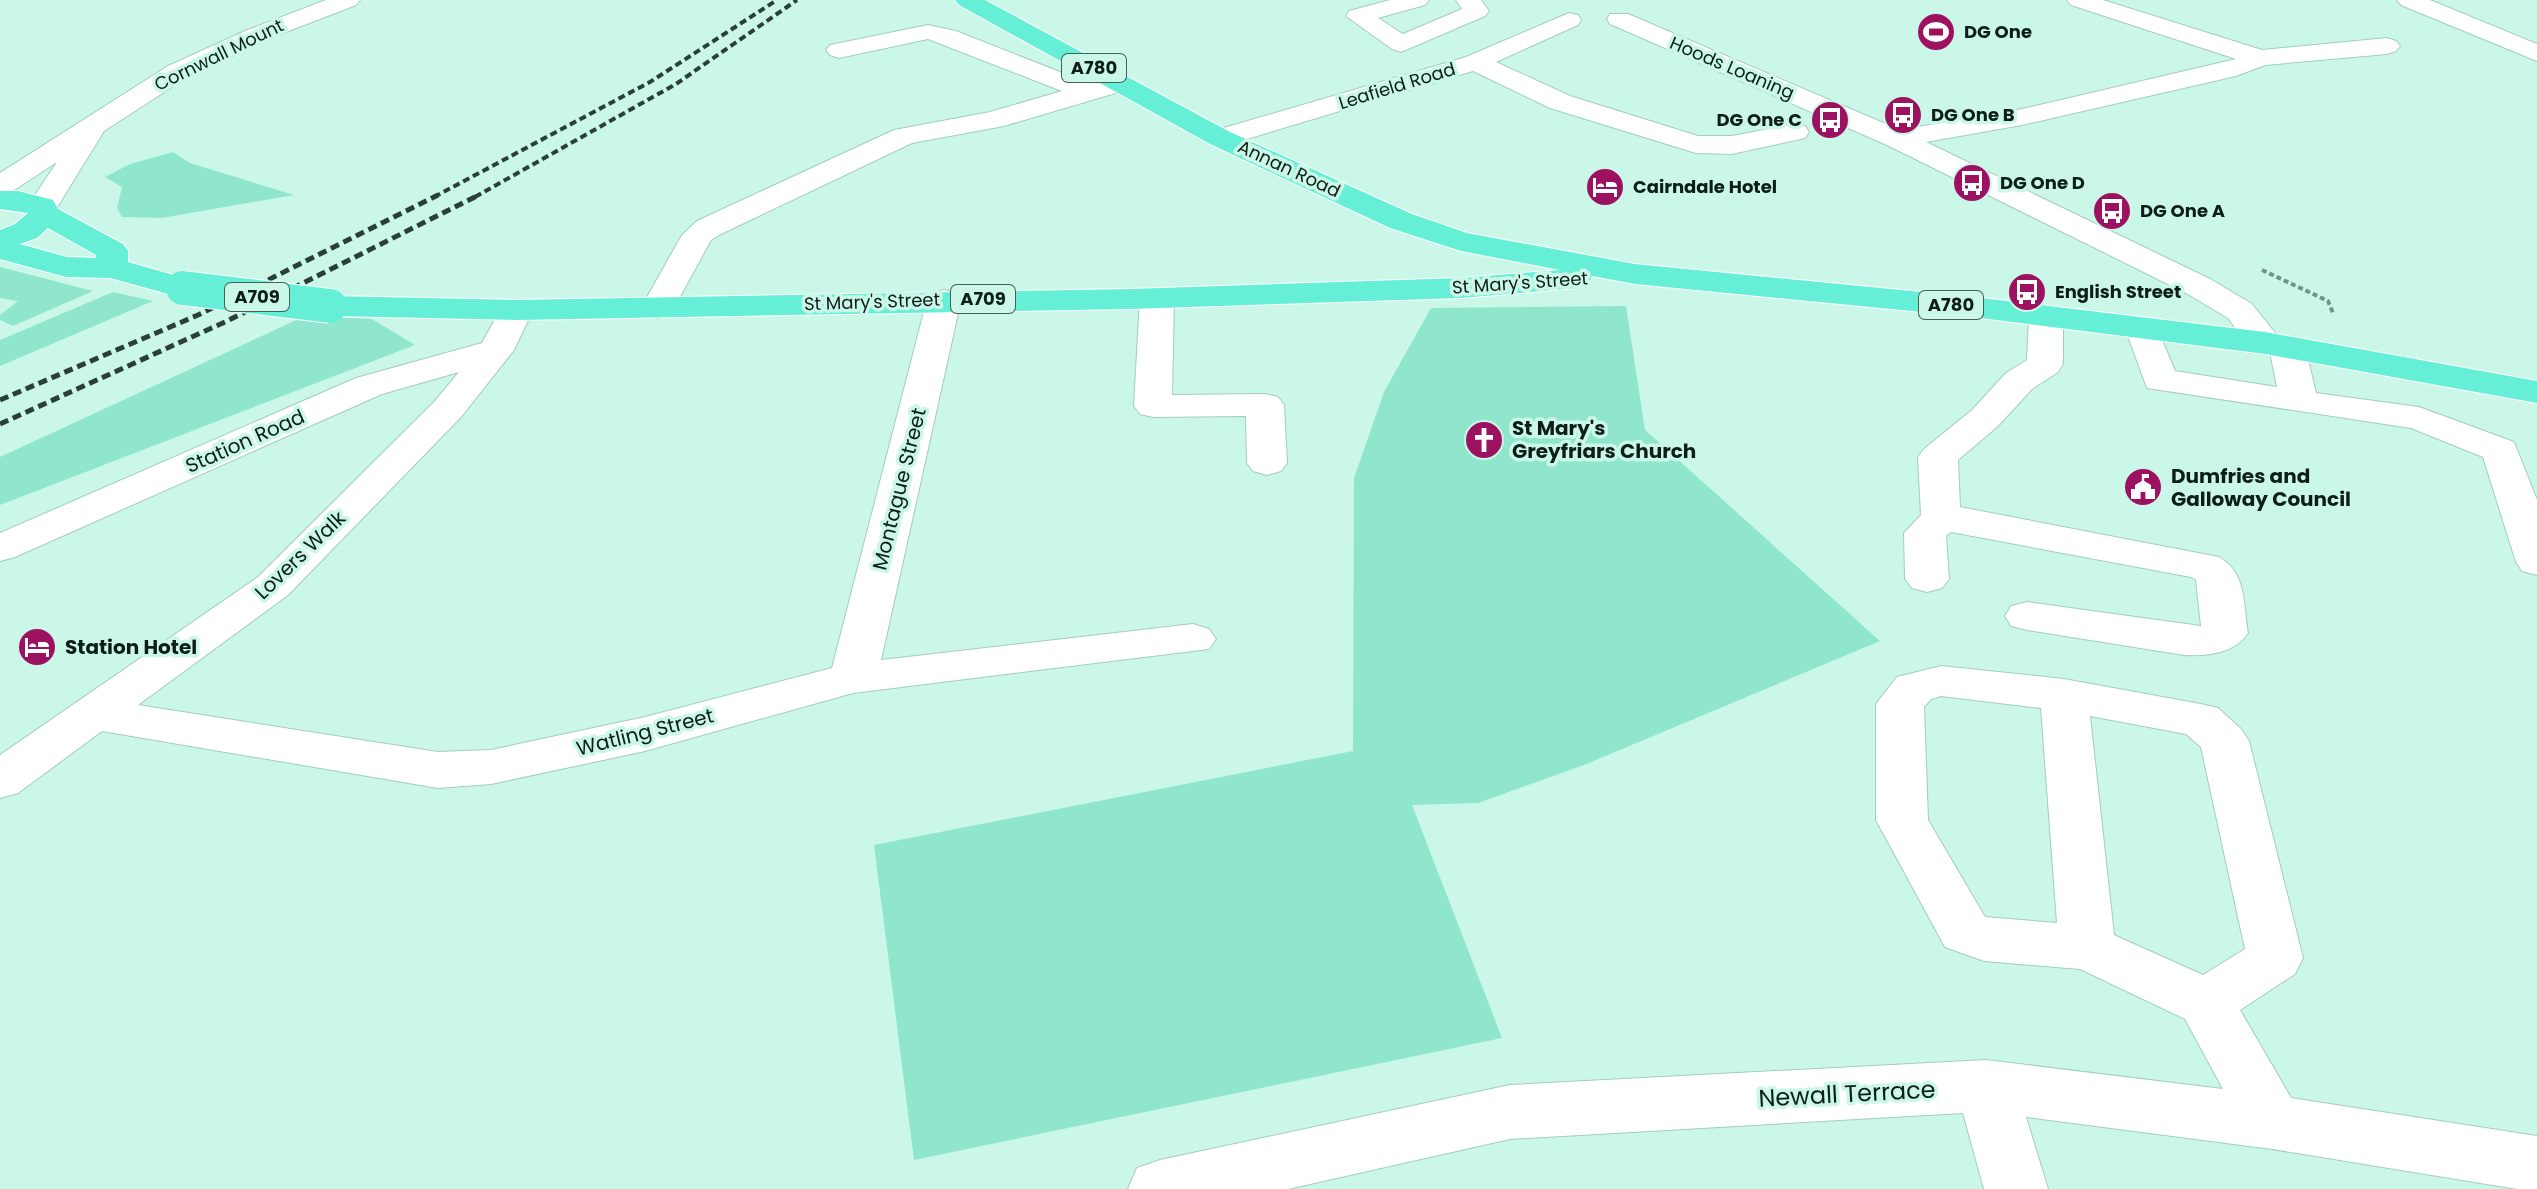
<svg xmlns="http://www.w3.org/2000/svg" width="2537" height="1189" viewBox="0 0 2537 1189" font-family="Poppins,sans-serif">
	<style>
		.green { fill: #90e6cd }
		.lines { fill: none; stroke-linecap: round; stroke-linejoin: round }
		.minor-casing { stroke: #a2cdbf; stroke-width: 2 }
		.major-casing { stroke: #fff; stroke-width: 2 }
		.path { stroke: #74948a; stroke-width: 4; stroke-dasharray: 5 3; stroke-linecap: butt }
		.minor { fill: #fff; fill-rule: evenodd }
		.major { fill: #66efd7; fill-rule: evenodd }
		.rail-far1 { stroke: #2a3f38; stroke-width: 4; stroke-dasharray: 7 4; stroke-linecap: butt }
		.rail { stroke: #2a3f38; stroke-width: 5; stroke-dasharray: 9 5; stroke-linecap: butt }
		.major-bridge-casing { stroke: #fff; stroke-width: 36; stroke-linecap: butt }
		.major-bridge { stroke: #66efd7; stroke-width: 34 }
		.labels { text-anchor: middle; stroke-width: 7; stroke-linejoin: round; paint-order: stroke }
		.far-poi-label { font-size: 18px; font-weight: bold; fill: #0d1e19; stroke: #cbf7e9; text-anchor: start }
		.far-street-label { font-size: 18px; fill: #0d1e19; stroke: #cbf7e9 }
		.shield { fill: #cbf7e9; stroke: #465f57; stroke-width: 2 }
		.shield-label { font-size: 18px; font-weight: bold; fill: #0d1e19 }
		.poi-label { font-size: 20px; font-weight: bold; fill: #0d1e19; stroke: #cbf7e9; text-anchor: start }
		.street-label { font-size: 20px; fill: #0d1e19; stroke: #cbf7e9 }
		.near-street-label { font-size: 24px; fill: #0d1e19; stroke: #cbf7e9 }
	</style>
	<rect width="100%" height="100%" fill="#cbf7e9"/>
	<path class="green" d="M173,152l17,11 104,32 -132,23 -40,-1 -5,-9 5,-21 -17,-10 25,-13z
		M0,267l93,24 -80,35 -13,-6v-5l18,-14 -18,-3z
		M113,292l40,9 -153,65v-26z
		M1626,306l19,124 235,211 -296,124 -106,38 -66,2 90,233 -588,122 -40,-315 479,-94 1,-273 30,-86 47,-84z
		M305,316l67,3 43,26 -415,160v-48z"/>
	<g class="lines">
		<defs>
			<path id="minor" d="M326,0h34l-4,5 -93,36 -77,37 -82,53 -51,83 -11,2 -11,-2 -4,-7 30,-45 -46,30 -11,3v-22l168,-107 77,-35z
				M1390,0h39l-4,5 -47,13 25,16 59,-25 -6,-9h25l8,11 -4,5 -84,36 -9,-3 -46,-33 3,-5z
				M2067,0h36l159,50 125,-12 9,3 4,5 -4,5 -9,3 -122,11 -29,11 -214,49 -96,17 284,137 42,25 27,34 21,1 5,8 11,46 103,14 95,35 23,58v75l-15,-4 -6,-9 -33,-105 -72,-29 -264,-40 -22,-60 5,-7 12,-3 12,3 21,50 102,16 -7,-35 -18,-1 -24,-33 -42,-25 -299,-148 -277,-121 -3,-5 3,-5h18l272,116 122,-21 214,-50 -165,-54z
				M2397,0h33l107,44v17l-136,-56z
				M1569,13l9,2 3,5 -3,5 -82,37 74,34 128,40h34l63,-12 10,2 4,6 -4,6 -73,16 -36,-1 -146,-45 -77,-37 -243,73 -10,2 -10,-2 -4,-6 4,-6 256,-75z
				M928,25l28,6 119,47 20,4 25,-7 9,2 4,6 -4,6 -125,37 -92,17 -193,92 -8,5 -41,75 -12,3 -12,-3 -5,-7 41,-73 15,-14 197,-91 96,-18 72,-21 -134,-52 -89,19 -9,-3 -4,-5 4,-5z
				M1157,288l12,3 5,7 -2,97 93,-1 13,3 6,8 3,58 -6,8 -14,4 -14,-4 -6,-8 -1,-47 -93,1 -13,-3 -6,-8 6,-108 5,-7z
				M944,290l12,3 5,7 -80,360 312,-36 16,5 7,10 -7,10 -356,44 -208,58 -154,33 -53,4 -336,-57 -84,62 -18,5v-43l258,-178 177,-176 24,-29 -77,22 -367,163 -15,4v-28l356,-155 126,-35 22,-40 12,-3 12,3 5,7 -19,40 -53,67 -173,178 -150,110 300,47 53,-2 154,-33 187,-49 95,-368 5,-7z
				M2046,306l12,3 5,7v48l-5,8 -26,17 -34,37 -40,34 2,47 259,50c28,16 24,47 29,76 -14,21 -41,23 -64,22l-157,-25 -16,-4 -6,-10 6,-10 16,-4 174,24 -5,-46 -5,-3 -240,-45 -5,4 3,43 -7,9 -15,4 -15,-4 -7,-9 -1,-46 17,-18 -3,-58 6,-8 48,-39 34,-37 21,-13 2,-44 5,-7z
				M1941,666l123,13 137,25 17,4 23,21 8,12 54,217 -8,16 -55,36 51,88 246,38v53h-20l-245,-40 -246,-32 22,72h-64l-21,-76 -453,26 -222,50h-160l9,-21 23,-8 350,-75 476,-25 237,29 -38,-70 -105,-50 -96,-8 -39,-14 -69,-127v-116l21,-27zM1941,696l100,12 16,215 -72,-6 -57,-97 -4,-113 7,-8zM2090,716l96,18 15,13 44,202 -42,26 -89,-40z"/>
			<path id="major" d="M955,0h30l245,132 182,82 55,19 168,31 338,33 292,35 272,49v22l-272,-49 -292,-37 -338,-33 -43,-8 -3,9 -12,3 -116,10 -331,11 -614,11 -186,-4 -12,-3 -5,-7 5,-7 12,-3 186,4 614,-11 331,-11 99,-8 -99,-19 -71,-23 -180,-84 -251,-139z
				M0,191h18l35,9 5,9 65,35 5,7v11l67,19 5,7 -5,7 -12,3 -73,-20 -44,-1 -66,-18v-29l15,-6 13,-11 -28,-4zM48,228l48,27v3l-29,-1 -47,-13 17,-6z"/>
		</defs>
		<use href="#minor" class="minor-casing"/>
		<use href="#major" class="major-casing"/>
		<path class="path" d="M2262,270l66,31 5,12"/>
		<use href="#minor" class="minor"/>
		<use href="#major" class="major"/>
		<path class="rail-far1" d="M434,197l216,-115 127,-82
			M475,197l201,-113 121,-84"/>
		<path class="rail" d="M0,400l198,-85 240,-120
			M0,424l227,-103 252,-126"/>
		<defs>
			<path id="major-bridge" d="M183,288l147,18"/>
		</defs>
		<use href="#major-bridge" class="major-bridge-casing"/>
		<use href="#major-bridge" class="major-bridge"/>
	</g>
	<defs>
		<symbol id="stadium-disc" viewBox="-11 -11 22 22"><circle r="9.5" fill="#9d1260" stroke="#cbf7e9"/><path d="M0-5a6.5 5 0 1 0 0 10a6.5 5 0 1 0 0-10ZM-3.5-1.8h7v3.6h-7Z" fill="#fff"/></symbol>
		<symbol id="bus-disc" viewBox="-11 -11 22 22"><circle r="9.5" fill="#9d1260" stroke="#cbf7e9"/><path d="M-5-6H5V4H4V6H2V4H-2V6H-4V4H-5ZM-3.5-4V0h7V-4ZM-3.5 1.2v1.5H-2V1.2ZM2 1.2v1.5H3.5V1.2Z" fill="#fff"/></symbol>
		<symbol id="hotel-disc" viewBox="-11 -11 22 22"><circle r="9.5" fill="#9d1260" stroke="#cbf7e9"/><path d="M-6-4.5h1.5V1H6V5H4.5V3h-9V5H-6ZM-4 0a1.8 1.8 0 1 1 3.6 0ZM.5 0V-2.5h3Q6-2.5 6 0Z" fill="#fff"/></symbol>
		<symbol id="church-disc" viewBox="-11 -11 22 22"><circle r="9.5" fill="#9d1260" stroke="#cbf7e9"/><path d="M-1.2-6h2.4v3.5h3.3v2.4h-3.3V6h-2.4V-.1h-3.3v-2.4h3.3Z" fill="#fff"/></symbol>
		<symbol id="civic-disc" viewBox="-11 -11 22 22"><circle r="9.5" fill="#9d1260" stroke="#cbf7e9"/><path d="M-.6-6.5H3V-4.5H.6V-3L4-1V1h2V6H-6V1h2V-1L-.6-3ZM-1.2 2.5V6h2.4V2.5Z" fill="#fff"/></symbol>
	</defs>
	<g fill-rule="evenodd">
		<use href="#stadium-disc" x="1914" y="10" width="44" height="44"/>
		<use href="#bus-disc" x="1881" y="93" width="44" height="44"/>
		<use href="#bus-disc" x="1808" y="98" width="44" height="44"/>
		<use href="#bus-disc" x="1950" y="161" width="44" height="44"/>
		<use href="#hotel-disc" x="1583" y="165" width="44" height="44"/>
		<use href="#bus-disc" x="2090" y="189" width="44" height="44"/>
		<use href="#bus-disc" x="2005" y="270" width="44" height="44"/>
		<use href="#church-disc" x="1462" y="418" width="44" height="44"/>
		<use href="#civic-disc" x="2121" y="465" width="44" height="44"/>
		<use href="#hotel-disc" x="15" y="625" width="44" height="44"/>
	</g>
	<g class="labels">
		<g class="far-poi-label">
			<text x="1964" y="38">DG One</text>
			<text x="1931" y="121">DG One B</text>
			<text x="1802" y="126" text-anchor="end">DG One C</text>
			<text x="2000" y="189">DG One D</text>
			<text x="1633" y="193">Cairndale Hotel</text>
			<text x="2140" y="217">DG One A</text>
			<text x="2055" y="298">English Street</text>
		</g>
		<g class="far-street-label">
			<text transform="translate(219 55) rotate(-26)" y="6">Cornwall Mount</text>
			<text transform="translate(1732 68) rotate(23)" y="6">Hoods Loaning</text>
			<text transform="translate(1397 86) rotate(-17)" y="6">Leafield Road</text>
			<text transform="translate(1289 169) rotate(25)" y="6">Annan Road</text>
			<text transform="translate(1520 283) rotate(-4)" y="6">St Mary's Street</text>
			<text transform="translate(872 302) rotate(-2)" y="6">St Mary's Street</text>
		</g>
		<g class="shield">
			<rect x="1062" y="54" width="64" height="28" rx="6"/>
			<rect x="225" y="283" width="64" height="28" rx="6"/>
			<rect x="951" y="285" width="64" height="28" rx="6"/>
			<rect x="1919" y="291" width="64" height="28" rx="6"/>
		</g>
		<g class="shield-label">
			<text x="1094" y="74">A780</text>
			<text x="257" y="303">A709</text>
			<text x="983" y="305">A709</text>
			<text x="1951" y="311">A780</text>
		</g>
		<g class="poi-label">
			<text x="1512" y="435">St Mary's<tspan x="1512" dy="23">Greyfriars Church</tspan></text>
			<text x="2171" y="483">Dumfries and<tspan x="2171" dy="23">Galloway Council</tspan></text>
			<text x="65" y="654">Station Hotel</text>
		</g>
		<g class="street-label">
			<text transform="translate(245 441) rotate(-24)" y="7">Station Road</text>
			<text transform="translate(899 489) rotate(-76)" y="7">Montague Street</text>
			<text transform="translate(300 555) rotate(-44)" y="7">Lovers Walk</text>
			<text transform="translate(645 732) rotate(-14)" y="7">Watling Street</text>
		</g>
		<g class="near-street-label">
			<text transform="translate(1847 1094) rotate(-3)" y="8">Newall Terrace</text>
		</g>
	</g>
</svg>
